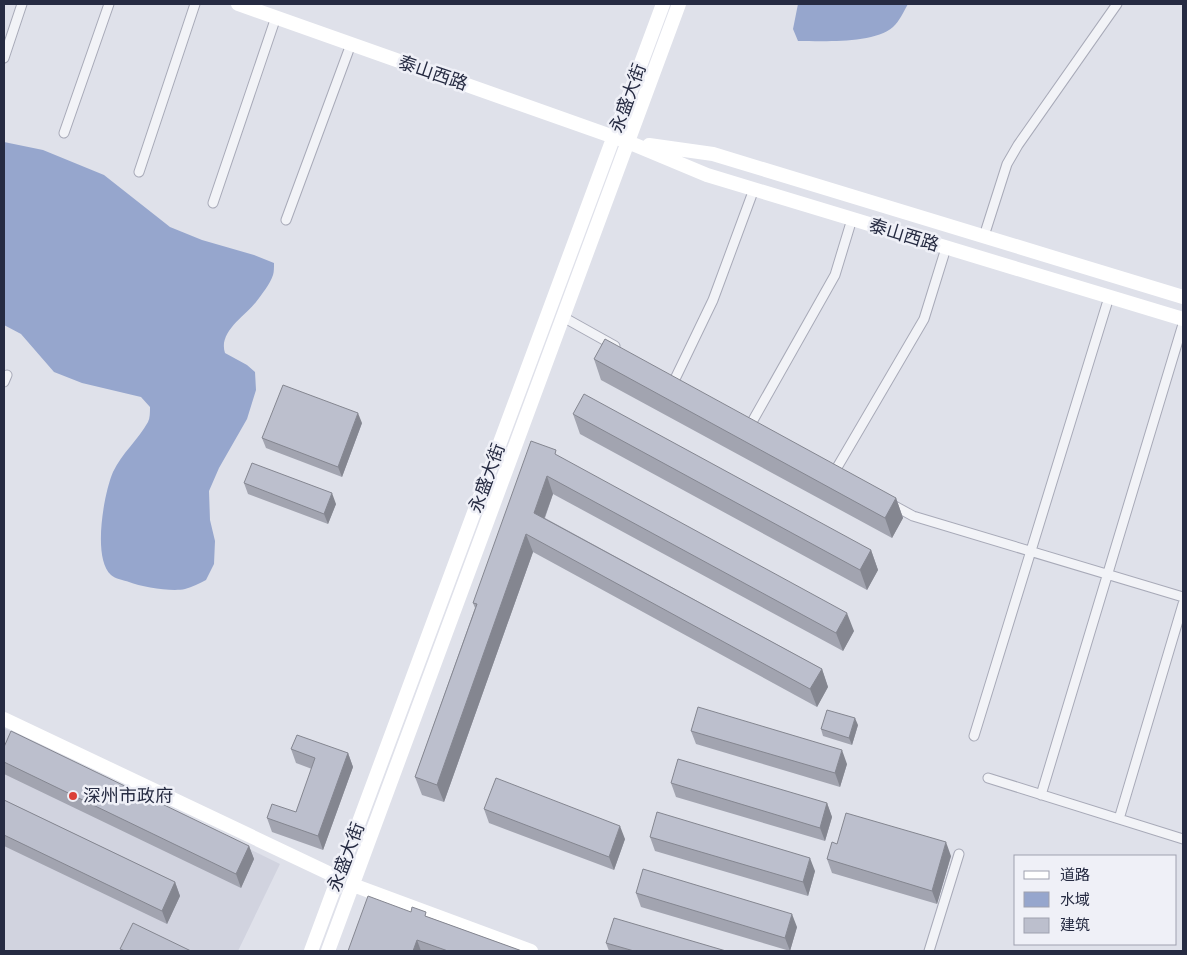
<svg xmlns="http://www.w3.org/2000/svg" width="1187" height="955" viewBox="0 0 1187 955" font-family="Signika,'Noto Sans SC',sans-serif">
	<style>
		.built { fill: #d1d3df }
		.water { fill: #96a6cd }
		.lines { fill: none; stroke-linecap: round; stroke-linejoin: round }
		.street-casing { stroke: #a8aab8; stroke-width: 11 }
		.street { stroke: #f2f3f7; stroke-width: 9 }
		.secondary { stroke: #fff; stroke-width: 14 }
		.wall { fill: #a2a4b0 }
		.shaded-wall { fill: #848690 }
		.building { fill: #bcbfcd; stroke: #848690 }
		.poi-dot { fill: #db4038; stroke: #eff0f7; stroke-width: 2 }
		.labels { text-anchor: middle; stroke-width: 5; stroke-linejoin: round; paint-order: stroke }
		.street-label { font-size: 18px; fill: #262b42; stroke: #eff0f7 }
		.poi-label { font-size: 18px; fill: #262b42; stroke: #eff0f7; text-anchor: start }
	</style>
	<rect width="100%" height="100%" fill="#dfe1ea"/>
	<path class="built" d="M4,728l276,136 -42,87h-234z"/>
	<path class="water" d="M798,4h110c-4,7 -9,18 -15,23 -19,17 -70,14 -95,14l-5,-12z
		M4,142l39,8 61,25 66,52 32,13 52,15 20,8c0,4 0,9 -1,12 -3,9 -11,19 -17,27 -11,14 -38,30 -31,51l22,12 8,7 1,18 -9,29 -28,49 -10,23 1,29 5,21 -1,23 -8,16c-6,3 -14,7 -21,9 -13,3 -43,-2 -56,-7 -5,-2 -14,-3 -18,-7 -19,-17 -7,-82 2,-103 9,-19 25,-32 35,-50 2,-4 2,-10 2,-15l-9,-10 -59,-14 -28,-11 -33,-38 -17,-9z"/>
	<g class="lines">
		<defs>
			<path id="street" d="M4,58l18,-54
				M64,133l45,-129
				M139,172l56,-168
				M213,203l63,-186
				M286,220l65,-176
				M984,236l23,-72 11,-19 99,-141
				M563,317l52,29
				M675,379l38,-79 41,-111
				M4,382l3,-7
				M752,422l83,-147 17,-56
				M835,471l89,-152 22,-71
				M891,504l22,12 270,81
				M974,736l135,-439
				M988,778l195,61
				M1041,795l142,-471
				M1119,819l64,-215
				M929,951l30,-97"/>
		</defs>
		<use href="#street" class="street-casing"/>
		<use href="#street" class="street"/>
		<path class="secondary" d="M238,4l390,138 79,33 476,144
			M649,145l64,9 470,143
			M4,719l335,159
			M353,885l178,66
			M311,951l352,-947
			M328,951l351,-947"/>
	</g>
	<path class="wall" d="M594,359l302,139 7,20 -11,20 -291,-158z
		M573,414l298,136 7,20 -11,20 -287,-156z
		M362,423l-20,54 -76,-29 -4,-10z
		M558,456l296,175 -11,20 -290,-157 -8,24 277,151 6,18 -11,20 -284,-155 -89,250 -22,-7 -7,-18 60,-169 -2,-5z
		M244,483l92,21 -8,20 -80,-30z
		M858,725l-6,20 -29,-9 -2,-7z
		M691,731l156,33 -7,23 -144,-43z
		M4,747l245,99 5,13 -13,29 -237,-114z
		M291,749l57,4 5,14 -30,83 -51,-18 -5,-14 29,-6 16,-43 -16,-6z
		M671,783l156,20 5,14 -7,24 -149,-44z
		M4,800l171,82 5,14 -13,28 -163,-78z
		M484,809l141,30 -11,31 -125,-47z
		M650,837l165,34 -7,25 -153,-45z
		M837,844l114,12 -14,48 -105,-31 -5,-14z
		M636,893l161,34 -7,24 -149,-44z
		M411,912l17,5 94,34h-174z
		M606,943l120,8h-117z"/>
	<path class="shaded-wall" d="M358,413l4,10 -20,54 -4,-10z
		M547,476l6,18 -13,36 -6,-17z
		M332,493l4,11 -8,20 -4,-10z
		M896,498l7,20 -11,20 -7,-20z
		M526,534l7,18 -89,250 -7,-17z
		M871,550l7,20 -11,20 -7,-20z
		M847,613l7,18 -11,20 -7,-18z
		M822,669l6,18 -11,20 -7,-18z
		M855,718l3,7 -6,20 -3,-7z
		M842,750l5,14 -7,23 -5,-14z
		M348,753l5,14 -30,83 -5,-14z
		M827,803l5,14 -7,24 -5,-13z
		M620,826l5,13 -11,31 -5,-13z
		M946,842l5,14 -14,48 -5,-13z
		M249,846l5,13 -13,29 -5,-14z
		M810,858l5,13 -7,25 -5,-14z
		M175,882l5,14 -13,28 -5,-13z
		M792,914l5,13 -7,24 -5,-13z
		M417,940l4,11h-8z"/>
	<path class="building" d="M605,339l291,159 -11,20 -291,-159z
		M283,385l75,28 -20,54 -76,-29z
		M584,394l287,156 -11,20 -287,-156z
		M531,441l25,9 -1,4 292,159 -11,20 -289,-157 -13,37 288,156 -12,20 -284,-155 -89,251 -22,-8 62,-173 -4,-1z
		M252,463l80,30 -8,21 -80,-31z
		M698,707l144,43 -7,23 -144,-42z
		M827,710l28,8 -6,20 -28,-9z
		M11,731l238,115 -13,28 -232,-112v-15z
		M297,735l51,18 -30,83 -51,-18 5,-14 24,8 19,-54 -24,-9z
		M678,759l149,44 -7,25 -149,-45z
		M496,778l124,48 -11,31 -125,-48z
		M4,800l171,82 -13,29 -158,-76z
		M657,812l153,46 -7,24 -153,-45z
		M846,813l100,29 -14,49 -105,-32 5,-17 5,2z
		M643,869l149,45 -7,24 -149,-45z
		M368,896l43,16 1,-5 14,5 -1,4 97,35h-74l-31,-11 -4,11h-65z
		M614,918l112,33h-92l-28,-8z
		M133,923l58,28h-66l-5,-2z"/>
	<circle class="poi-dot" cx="73" cy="796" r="5"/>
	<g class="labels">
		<g class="street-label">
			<text transform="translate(433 73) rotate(19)" y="6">泰山西路</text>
			<text transform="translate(628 98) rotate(-70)" y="6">永盛大街</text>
			<text transform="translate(904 235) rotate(17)" y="6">泰山西路</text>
			<text transform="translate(487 478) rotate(-70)" y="6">永盛大街</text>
			<text transform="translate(346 857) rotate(-69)" y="6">永盛大街</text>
		</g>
		<g class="poi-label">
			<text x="83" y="802">深州市政府</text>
		</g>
	</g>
	<rect width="1187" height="955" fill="none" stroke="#262b42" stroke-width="10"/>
	<rect x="1014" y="855" width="162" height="90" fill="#eff0f7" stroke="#9fa1af"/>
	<rect x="1024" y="871" width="25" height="8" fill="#ffffff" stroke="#9fa1af"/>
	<text x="1060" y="880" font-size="15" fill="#262b42">道路</text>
	<rect x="1024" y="892" width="25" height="15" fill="#96a6cd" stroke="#9fa1af"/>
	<text x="1060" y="905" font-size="15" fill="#262b42">水域</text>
	<rect x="1024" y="918" width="25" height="15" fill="#bcbfcd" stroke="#9fa1af"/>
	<text x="1060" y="930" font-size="15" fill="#262b42">建筑</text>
</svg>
